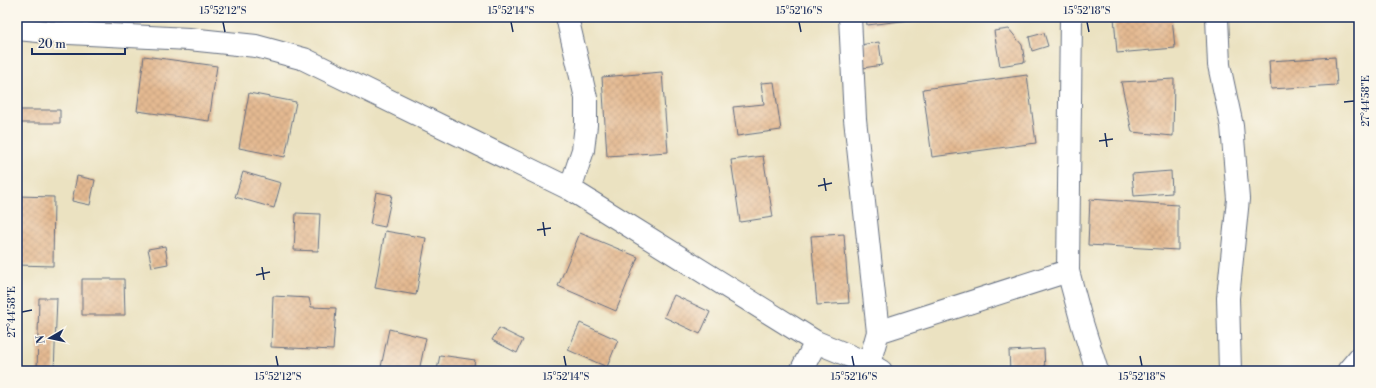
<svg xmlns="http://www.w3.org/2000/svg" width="1376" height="388" viewBox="0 0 1376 388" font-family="'Libre Bodoni',serif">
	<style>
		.building { fill: url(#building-cross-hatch) }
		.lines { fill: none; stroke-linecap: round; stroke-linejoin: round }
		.minor-casing { stroke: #646e81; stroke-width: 24 }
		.minor { stroke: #fff; stroke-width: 22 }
		.ticks { fill: none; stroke: #1b2f5e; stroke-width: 1.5 }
		.neatline { fill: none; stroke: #1b2f5e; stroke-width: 1.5 }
		.ticks-label { font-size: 10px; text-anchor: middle; fill: #1b2f5e }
	</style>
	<defs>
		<pattern id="building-cross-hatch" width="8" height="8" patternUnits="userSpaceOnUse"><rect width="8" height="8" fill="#e4b991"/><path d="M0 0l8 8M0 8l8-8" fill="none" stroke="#c39f7f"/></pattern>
	</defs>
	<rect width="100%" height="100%" fill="#fbf7ec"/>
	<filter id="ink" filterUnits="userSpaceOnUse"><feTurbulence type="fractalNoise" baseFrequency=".025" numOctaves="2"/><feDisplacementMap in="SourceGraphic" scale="8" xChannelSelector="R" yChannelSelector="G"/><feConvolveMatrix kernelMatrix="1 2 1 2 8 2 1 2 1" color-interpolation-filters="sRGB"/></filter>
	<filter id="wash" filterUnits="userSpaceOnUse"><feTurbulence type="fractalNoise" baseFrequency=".012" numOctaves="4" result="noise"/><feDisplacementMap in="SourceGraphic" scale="16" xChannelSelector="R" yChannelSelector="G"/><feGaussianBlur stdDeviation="0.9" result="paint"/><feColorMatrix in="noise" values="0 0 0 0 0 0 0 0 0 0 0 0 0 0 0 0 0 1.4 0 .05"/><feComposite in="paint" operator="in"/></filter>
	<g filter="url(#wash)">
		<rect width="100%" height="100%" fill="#ebe2c1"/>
		<g id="blocks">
			<path class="building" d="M866,17h45v3l-44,5z
				M1114,17h58l3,31 -58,5z
				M1009,29l13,16 3,17 -25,4 -6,-35z
				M1044,33l4,13 -16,5 -3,-14z
				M879,42l3,23 -19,3 -3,-23z
				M144,56l73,10 -8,55 -72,-10z
				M1335,57l2,28 -66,4 -2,-28z
				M662,72l6,80 -61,4 -5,-79z
				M1027,75l9,68 -104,14 -9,-68z
				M1174,79l-1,57 -41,-4 -11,-50z
				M774,82l7,48 -44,6 -4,-29 31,-3 -3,-21z
				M249,93l47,9 -11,55 -46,-9z
				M19,110h41v13h-42z
				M763,156l10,61 -33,5 -9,-62z
				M1171,171l1,22 -38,3 -2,-22z
				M243,172l38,11 -7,25 -39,-11z
				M77,176l18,4 -5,25 -18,-4z
				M376,192l16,3 -7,32 -15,-3z
				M17,196l37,1 -1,69 -36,-1z
				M1090,199l88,6v45l-90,-5z
				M296,213l24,1 -2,37 -24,-1z
				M385,231l41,7 -10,57 -41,-7z
				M580,233l58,24 -22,54 -58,-25z
				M844,234l5,69 -32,2 -6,-69z
				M165,246l3,18 -16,3 -4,-18z
				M82,279h42l1,36h-43z
				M674,295l36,17 -10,22 -36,-17z
				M273,296l36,2 2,9 25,1 -3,42 -62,-3z
				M39,298h18l-3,73h-17z
				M580,323l38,17 -11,27 -39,-17z
				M499,328l24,12 -6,13 -25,-13z
				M389,329l37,9 -7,33h-19l-19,-4z
				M1044,349l1,22h-35l-1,-20z
				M440,355l35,5 -2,11 -36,-1z"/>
		</g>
	</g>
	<g filter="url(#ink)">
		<use href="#blocks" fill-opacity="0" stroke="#646e81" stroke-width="1"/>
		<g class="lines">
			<defs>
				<path id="minor" d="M567,17l19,81v27l-3,25 -13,39
					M850,17l5,102 23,213
					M1071,17l-3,254 14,52 15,48
					M1217,17l2,48 13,61 6,73 -10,99 2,73
					M17,29l32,3 140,7 67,7 48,13 266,130 246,153 53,22 12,7
					M869,364l9,-32 190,-61
					M801,371l15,-29
					M1348,371l11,-13"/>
			</defs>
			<use href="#minor" class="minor-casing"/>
			<use href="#minor" class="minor"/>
		</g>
	</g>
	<path class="ticks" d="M223,22l2,10M511,22l2,10M799,22l2,10M1087,22l2,10M1344,102l10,-1M1105,133l2,14M1099,141l14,-2M824,178l2,13M818,186l14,-3M543,222l2,14M537,230l14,-2M262,267l2,13M256,275l14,-3M22,312l10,-2M276,356l2,10M564,356l2,10M852,356l2,10M1140,356l2,10"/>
	<rect width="1376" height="388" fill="none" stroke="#fbf7ec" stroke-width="44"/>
	<g transform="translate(50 338) rotate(261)" stroke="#fbf7ec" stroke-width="3" paint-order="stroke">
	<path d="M0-3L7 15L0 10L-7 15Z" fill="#1b2f5e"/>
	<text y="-6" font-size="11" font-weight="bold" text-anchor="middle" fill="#1b2f5e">N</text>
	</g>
	<path d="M32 48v6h93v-6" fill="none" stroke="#1b2f5e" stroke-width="2"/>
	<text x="38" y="48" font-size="12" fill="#1b2f5e" stroke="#fbf7ec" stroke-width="3" paint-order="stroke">20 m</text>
	<rect x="22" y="22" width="1332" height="344" class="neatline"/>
	<g class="ticks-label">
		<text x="223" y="14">15°52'12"S</text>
		<text x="511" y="14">15°52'14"S</text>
		<text x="799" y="14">15°52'16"S</text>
		<text x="1087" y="14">15°52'18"S</text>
		<text transform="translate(1365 101) rotate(-90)" y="4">27°44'58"E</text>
		<text transform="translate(11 312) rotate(-90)" y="4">27°44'58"E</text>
		<text x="278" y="380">15°52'12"S</text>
		<text x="566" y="380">15°52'14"S</text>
		<text x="854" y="380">15°52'16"S</text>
		<text x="1142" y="380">15°52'18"S</text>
	</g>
</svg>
